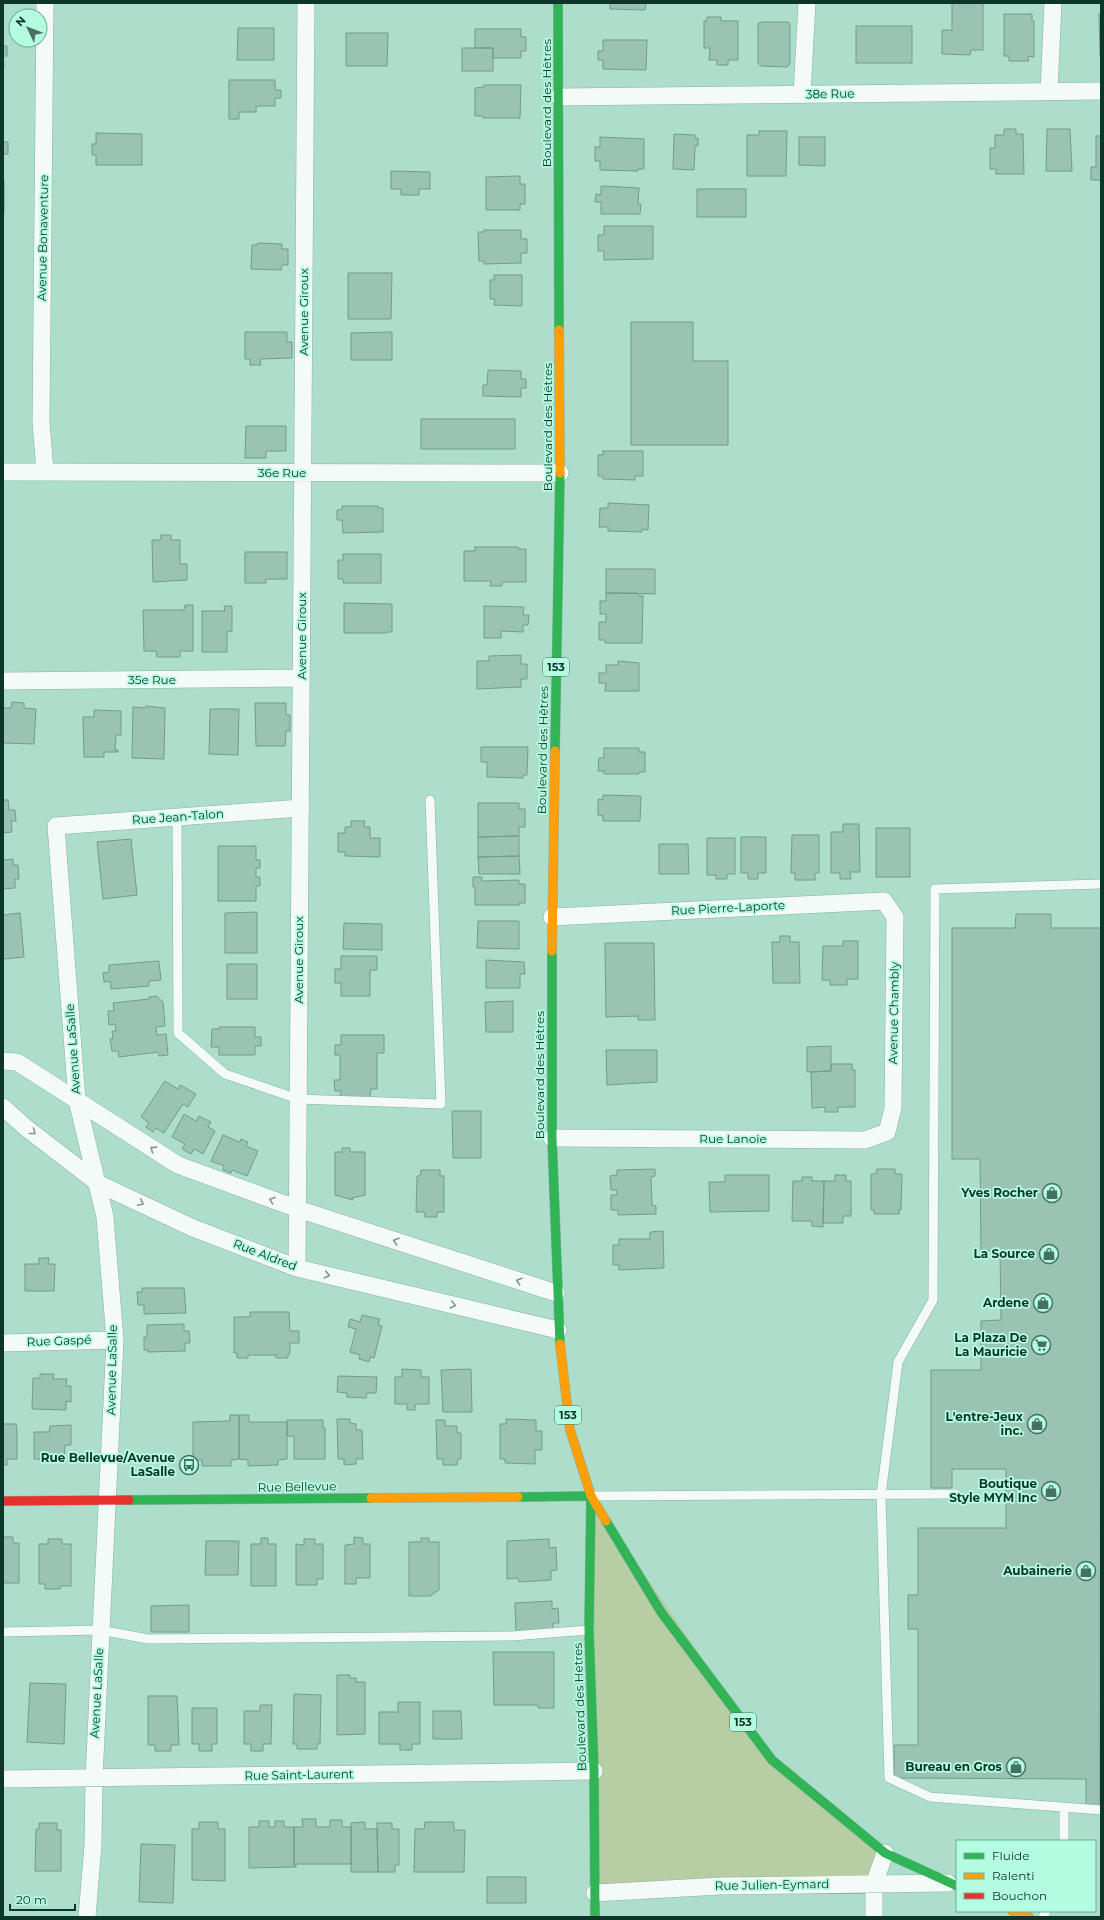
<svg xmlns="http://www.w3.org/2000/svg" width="1104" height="1920" viewBox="0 0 1104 1920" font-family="Montserrat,sans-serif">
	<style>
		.green { fill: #b7cea4 }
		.building { fill: #9bc3b4; stroke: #739c8e }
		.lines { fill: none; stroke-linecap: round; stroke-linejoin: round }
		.lane-casing { stroke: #89b2a3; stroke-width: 10 }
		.street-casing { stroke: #89b2a3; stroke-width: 18 }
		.fast-casing { stroke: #89b2a3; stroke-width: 10 }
		.slow-casing { stroke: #89b2a3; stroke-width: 10 }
		.jam-casing { stroke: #89b2a3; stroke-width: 10 }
		.lane { stroke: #f3faf7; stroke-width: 9 }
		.street { stroke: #f3faf7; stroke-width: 17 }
		.fast { stroke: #30b455; stroke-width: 9 }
		.slow { stroke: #ff9f0a; stroke-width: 9 }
		.jam { stroke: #e5322d; stroke-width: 9 }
		.oneway { stroke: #809890 }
		.labels { text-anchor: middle; stroke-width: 3.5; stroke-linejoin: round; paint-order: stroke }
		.shield { fill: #b4fce1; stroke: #3f7160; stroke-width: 1 }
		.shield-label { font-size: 11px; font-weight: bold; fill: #0d3529 }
		.street-label { font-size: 12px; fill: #0d3529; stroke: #b4fce1 }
		.poi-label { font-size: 12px; font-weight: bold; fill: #0d3529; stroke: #b4fce1; text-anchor: end }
	</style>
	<rect width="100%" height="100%" fill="#acdecb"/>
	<path class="green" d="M591,1496l181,264 113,93 -11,31 -279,9z"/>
	<path class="building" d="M610,3h36l-1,7 -35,-1z
		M952,3h31v47h-12l-1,5 -28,-1v-24h10z
		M1004,14h28v7h2v36l-6,-1 1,5h-20v-5h-5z
		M1099,14h2v42h-1z
		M707,17h14v4h17v39h-10v5h-11v-5h-8l1,-12h-6v-27h3z
		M761,22h27l2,3v39l-3,3 -26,-1 -3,-3v-39z
		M856,26h56v37h-56z
		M238,28h36v32h-37z
		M475,29h46v8h5v14h-5v7h-28v-10h-18z
		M346,33h42l-1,33h-41z
		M3,35v11h4v10h-4l1,11h-1z
		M603,40h44l-1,30 -43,-1v-9h-5v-9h5z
		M462,48h31v23h-31z
		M229,80h46v10h6v8h-6v8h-17l-2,1v5h-17v7h-10z
		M484,85h37l-1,33h-37v-2h-8v-28l9,-1z
		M1004,129h12v5h7l1,40h-28v-5h-6v-21h5v-13h9z
		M1047,129h23l2,42h-26z
		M759,131h28l-1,45h-39v-41h12z
		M96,133l46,1v31h-46v-10h-4v-11h4z
		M674,134l21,1v3h3v8h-3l-1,24 -21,-1z
		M1096,136h5v44h-10v-13h5z
		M600,137l44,2v30h-6v2l-38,-1v-9h-5v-14h5z
		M799,137h26v29l-26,-1z
		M3,142h5v12h-5z
		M391,171l39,1v17h-11v6h-18v-6h-10z
		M520,176v8h5v20h-5v6h-34v-33z
		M3,179h1v35h-1z
		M601,186l38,2 -1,16h3l-1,10h-39v-12h-6l1,-8 5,1z
		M697,189h49v28h-49z
		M604,226h49v33l-49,1v-9h-6v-16h6z
		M484,230h37v9h6v14h-6v10l-37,1v-3h-5l-1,-29h6z
		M258,243l24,1v5h6v16h-6l-1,5 -30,-1 1,-24h5z
		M348,273h44l-1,46h-43z
		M494,275h28v31l-28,-1 1,-6h-5v-19h4z
		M631,322h62v39h35v84h-97z
		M245,332h42v10h5v16l-32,1 1,6h-11v-6h-5z
		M392,332v28h-41v-27z
		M488,370l33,1v8h5v9h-5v9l-38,-1v-11h4z
		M421,419h94v30h-94z
		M246,426h40v25h-20v7h-21z
		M603,451h40v25h-8v4l-32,-1v-3h-5v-21h5z
		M608,503l41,2 -1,25 -6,-1v3l-34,-1v-4h-9l1,-19h8z
		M342,506h36v2h5v24l-40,1 -1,-13h-5v-10h5z
		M161,535h10v5h9v24h7v16l-34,2 -1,-42h9z
		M475,547h43v2h8v33h-24v4h-12l1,-5h-27v-30h11z
		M245,552h42v27h-21v4h-21z
		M343,554h38v29h-38v-4h-5v-19h5z
		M606,569h49v25l-49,-1z
		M606,593h32v3h5l-1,47h-37v-3h-6v-18h7v-8h-6v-13h6z
		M344,603l48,1v28h-5v1h-43z
		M185,605h8v46h-13v6h-23l-1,-6h-12l-1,-41h41z
		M224,606h8v25l-5,1v20h-25v-41h23z
		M484,606l40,1 -1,8h6l-1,10h-5v7l-22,-1v7h-17z
		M521,655v9h6v15h-6v8l-44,2v-28h12v-5z
		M618,661l21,2v28h-34l1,-8h-7v-10h7v-8h12z
		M12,702l12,1v5l12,1 -2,35 -31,-1v-35h8z
		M255,703h31v12h4v16h-4l-1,15h-29z
		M146,706l19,2 -1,51 -32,-1 1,-51 13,1z
		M210,709h29l-1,46 -29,-1z
		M94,710l27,1v24h-5l-1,15h3v2h-14v5h-20l-1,-40h11z
		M481,747h47l-1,28h-4v3l-36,-1v-15h-6z
		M604,748h35v4h6v20h-6v2h-35v-3h-6l1,-13h5z
		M603,795l38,1 -1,25h-37v-5l-5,-1v-16l5,1z
		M3,800h5l1,10h6l1,11h-5l1,11 -9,1z
		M478,803h41v6h6v18h-6v9l-41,1z
		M351,821h14l-1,6h6v11h10v19l-35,-1v-4h-7v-19h7v-6h6z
		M843,824h16l1,48h-10l1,7h-11v-6h-9v-41h12z
		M876,828h34v49h-34z
		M792,835h27v38h-4v7h-20v-7h-4z
		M519,836v20l-41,1v-20z
		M741,837h25v36h-8v6h-10v-6h-7z
		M707,838h28v36h-8v5h-11v-4h-9z
		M131,839l6,56 -34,4 -6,-57z
		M659,844h29l1,30h-30z
		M218,846h38v14h4v8h-4v9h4v9h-4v15h-38z
		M519,856l1,18h-41l-1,-17z
		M13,859v6h5l1,14h-4v9l-12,1v-29z
		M473,877h9v4l37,-1v4h6v19h-6l1,2h-45v-18h-2z
		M257,912v41h-32v-40z
		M20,913l4,44 -21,2v-44z
		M1016,914h35v14h50l-1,879h-14v-28l-192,-1v-33h24v-116h-10v-34h10v-67h88v-59h-54v19h-21v-118h50v-49l20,-1 -1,-69h-19l-1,-92h-28v-231h63z
		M478,921h41v28l-42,-1z
		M344,923l38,1v26l-39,-1z
		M780,936h10v6h9l1,41h-27l-1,-41h8z
		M843,941h15v38h-11v6h-17v-5h-8l1,-34h20z
		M605,943h49l1,77h-17v-4l-32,1z
		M341,956h36v14h-7v26h-29v-13h-6v-14h6z
		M486,960l38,2 1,12h-5v14h-34z
		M159,961l2,19 -12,1v5l-38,3 -1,-8 -6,1 -1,-9 6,-1v-7z
		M227,964h30v35h-30z
		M156,996l7,6 2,24 -9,1 1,8 9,-1 2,21 -9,1 -1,-4 -39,5 -1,-6h-6l-2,-12 3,-1 -1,-7h4l-1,-7 -6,1 -1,-14h6l-1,-8 36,-4v-2z
		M513,1001v31h-27l-1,-30z
		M219,1027h36v10h6v9h-6v9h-36v-8h-8l1,-18h7z
		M341,1035h43v18h-7v36h-6l-1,9h-30l1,-7h-6l-1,-11h6v-25h-5v-10h6z
		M831,1046v25l-24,1v-25z
		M606,1050h51v32l-50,3z
		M831,1064h21v6h3v37h-17v5h-13v-5l-13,1 -1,-36 20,-1z
		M165,1081l13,8 2,-4 16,9 -8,13 -5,-3 -19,29 -8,-5 -3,4 -7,-5 3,-4 -8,-6z
		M452,1111h29v47h-28z
		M184,1114l12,7 3,-5 12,6 -3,5 7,4 -12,23 -9,-5 -3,5 -9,-5 3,-5 -13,-7z
		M223,1135l17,7 1,-3 7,3 -2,4 12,5 -11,25 -15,-6 -1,3 -8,-3 1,-4 -13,-5z
		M342,1148h8v4h15v43l-13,3 1,2 -18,-5v-43h7z
		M655,1169v7l-4,1 1,28 4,1v8l-38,1v-5h-7v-15h6v-5h-6l-1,-14 7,-1v-5z
		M877,1169h18v5h7l-1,36h-2v4h-25v-4h-3v-36h5z
		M421,1170h19v6h4v36h-7v5h-12v-5h-9l1,-36h3z
		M725,1175h44v36l-59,1 -1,-30h16z
		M835,1175h11v6h5v35h-8v7h-20l1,-42h11z
		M802,1177h10v4h12l-1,46 -11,-1v-5h-20l1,-40h9z
		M663,1231l1,37 -45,2v-5h-6v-20h6v-6h31v-7z
		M39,1258h10l-1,6h7l-1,27h-29v-27h14z
		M142,1288h42l2,25 -42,1v-9h-6l-1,-13h5z
		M250,1312h39l1,19h9v12h-9v11h-2v4h-12v-3h-28v3h-11v-5h-3v-36h16z
		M362,1315l18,4 -2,6 4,1 -8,32 -4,-1 -1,5 -10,-3 1,-4 -10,-3 6,-23 -8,-2 2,-8 10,3z
		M184,1324v7h5l1,12h-5v8l-37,1v-2h-4v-13h3v-12z
		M402,1369l19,1v7h8v27h-14v6h-8v-6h-12v-27h7z
		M471,1369l1,43h-29l-2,-42z
		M40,1374h14l-1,5h14l-1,7h5v16l-5,-1v9l-34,-1 1,-31h7z
		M338,1376l39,1 -1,16h-9l-1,5 -19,-1v-4l-10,-1z
		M230,1415h9v44l-8,1v6h-29v-6h-9v-38l37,-1z
		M239,1415h10v7h38v37l-9,1v5l-30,1v-6l-9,-1z
		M337,1419h13v4l6,1v6h6l1,29h-7v5l-12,1v-6h-6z
		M506,1419l30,1v11h6v19h-7v14l-30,-1v-4h-5v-35h6z
		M287,1420h36v8h2v31h-31v-23h-7z
		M436,1420h9v6h12v7h4v26h-3l-1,6h-14v-6h-6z
		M3,1424h13l1,7v28h-10v6h-4z
		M71,1425v20h-6l-1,15 -30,-1v-27h15l1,-6z
		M3,1537h10v6h6v40h-16z
		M354,1537l9,1v6h7v34h-14v6h-11v-39l9,-1z
		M261,1538h7v6h8v42h-25v-42h10z
		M421,1538h8v4h10v48l-9,6h-21v-54h12z
		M48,1539h14v5h9v42h-11v3h-15v-5h-6v-40h9z
		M304,1539h11v5h8v35h-6v6h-21v-41l8,1z
		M549,1539v9l7,-1 1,23 -6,1v9l-32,2 -1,-4 -11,1v-38z
		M206,1541h33l-1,34h-33z
		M552,1601v8l6,-1 1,15h-6v7l-37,1 -1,-28z
		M189,1605v27h-38v-26z
		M493,1652h61v56h-16v-3h-44z
		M337,1675h13v3h6v4h9v52l-28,1z
		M30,1683l36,1 -2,60 -37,-2z
		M294,1694l27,1 -1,49h-3v5h-20v-5h-4z
		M148,1696h29l2,49h-8v6h-16v-6h-7z
		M398,1702h22v42h-8v6h-12v-6h-21v-32h19z
		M260,1705h12l-1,39h-8v7h-12v-7h-7v-33h16z
		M192,1708h25v36h-5v7h-13v-7h-7z
		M433,1711h28l1,28h-29z
		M302,1819h14v8h14v-7h12v7h9v37h-55v3h-2v-40h9z
		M259,1821h10v6h6v-6h9v6h10v40l-45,1v-41h10z
		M199,1822h19v7h7v52l-33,-1v-51h7z
		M365,1822v7h12l1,43h-27v-49z
		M425,1822h29v8h11l-1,42h-50l1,-43h9z
		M39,1823h18v7h4v41h-26l1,-42h3z
		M377,1823h15v6h7v36h-4v7h-17z
		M141,1844l34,1 -2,58 -34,-1z
		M487,1877h39v26h-39z"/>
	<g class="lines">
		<defs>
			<path id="lane" d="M177,817l1,216 47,41 73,25 143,5 -11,-304
				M1101,884l-166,5 -2,411 -35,62 -17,133 8,283 41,19 171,13
				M592,1496l364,-2
				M3,1632l97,-2 48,9 364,-3 77,-6
				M1064,1808v33
				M1043,1917l3,-6"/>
			<path id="street" d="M45,3l-4,419 4,50
				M1049,91l4,-88
				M802,94l5,-91
				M559,97l542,-6
				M3,472l557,1
				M3,681l298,-3
				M3,1061l14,1 161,103 120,44 258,84
				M3,1107l22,20 74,57 94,44 104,40 261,62
				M552,1138l313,2 22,-8 6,-24 2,-191 -11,-16 -332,16
				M297,1268l9,-1265
				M3,1343l112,-3
				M3,1779l591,-8
				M595,1893l126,-7 227,-3
				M87,1917l6,-72 1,-67 21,-438 -10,-123 -28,-117 -21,-274 245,-18
				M874,1917v-33l11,-31"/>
			<path id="fast" d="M558,3l1,327
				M555,751l5,-278
				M552,951v187l8,206
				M518,1497l73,-1 -2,134 5,141 1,146
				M129,1500l242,-2
				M606,1521l55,91 111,148 113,93 72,33"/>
			<path id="slow" d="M559,330l1,143
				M552,951l3,-200
				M560,1344l10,86 21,66 15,25
				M371,1498l147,-1
				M1012,1911l17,6"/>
			<path id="jam" d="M3,1501l126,-1"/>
		</defs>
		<use href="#lane" class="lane-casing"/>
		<use href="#street" class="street-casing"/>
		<use href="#fast" class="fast-casing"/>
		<use href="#slow" class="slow-casing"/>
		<use href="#jam" class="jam-casing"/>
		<use href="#lane" class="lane"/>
		<use href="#street" class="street"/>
		<use href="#fast" class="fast"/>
		<use href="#slow" class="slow"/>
		<use href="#jam" class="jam"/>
	</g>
	<defs><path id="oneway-chevron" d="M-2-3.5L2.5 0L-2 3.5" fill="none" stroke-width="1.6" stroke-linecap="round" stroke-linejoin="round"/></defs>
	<g class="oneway">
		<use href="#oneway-chevron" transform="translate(33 1132) rotate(38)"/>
		<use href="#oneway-chevron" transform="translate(153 1149) rotate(-147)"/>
		<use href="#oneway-chevron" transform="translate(272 1200) rotate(-160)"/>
		<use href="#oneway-chevron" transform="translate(141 1203) rotate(25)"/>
		<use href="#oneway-chevron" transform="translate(396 1241) rotate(-162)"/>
		<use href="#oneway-chevron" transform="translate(327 1275) rotate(13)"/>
		<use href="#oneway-chevron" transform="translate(519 1281) rotate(-162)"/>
		<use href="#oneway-chevron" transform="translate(453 1305) rotate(13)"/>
	</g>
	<defs>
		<symbol id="shop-ring" viewBox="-11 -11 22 22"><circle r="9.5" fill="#b4fce1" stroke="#457062" stroke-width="1.5"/><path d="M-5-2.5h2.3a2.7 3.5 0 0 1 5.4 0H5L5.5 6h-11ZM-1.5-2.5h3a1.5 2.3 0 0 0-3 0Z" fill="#457062"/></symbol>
		<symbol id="supermarket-ring" viewBox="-11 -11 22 22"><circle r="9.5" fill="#b4fce1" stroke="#457062" stroke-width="1.5"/><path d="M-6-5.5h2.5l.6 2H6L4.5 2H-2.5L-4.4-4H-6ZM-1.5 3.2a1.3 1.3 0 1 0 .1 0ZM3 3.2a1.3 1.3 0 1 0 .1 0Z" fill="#457062"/></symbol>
		<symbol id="bus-ring" viewBox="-11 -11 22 22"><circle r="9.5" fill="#b4fce1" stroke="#457062" stroke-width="1.5"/><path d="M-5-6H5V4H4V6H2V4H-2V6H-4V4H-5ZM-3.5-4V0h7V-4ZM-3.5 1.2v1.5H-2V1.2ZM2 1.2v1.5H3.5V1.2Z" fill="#457062"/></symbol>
	</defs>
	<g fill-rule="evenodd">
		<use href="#shop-ring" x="1041" y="1182" width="22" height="22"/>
		<use href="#shop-ring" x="1038" y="1243" width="22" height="22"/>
		<use href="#shop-ring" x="1032" y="1292" width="22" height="22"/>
		<use href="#supermarket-ring" x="1030" y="1334" width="22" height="22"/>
		<use href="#shop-ring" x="1026" y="1413" width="22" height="22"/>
		<use href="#bus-ring" x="178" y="1454" width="22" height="22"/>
		<use href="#shop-ring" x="1040" y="1480" width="22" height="22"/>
		<use href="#shop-ring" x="1075" y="1560" width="22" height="22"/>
		<use href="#shop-ring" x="1005" y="1756" width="22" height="22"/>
	</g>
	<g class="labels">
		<g class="shield">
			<rect x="543" y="658" width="26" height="18" rx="3"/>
			<rect x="555" y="1406" width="26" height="18" rx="3"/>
			<rect x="730" y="1713" width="26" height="18" rx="3"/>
		</g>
		<g class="shield-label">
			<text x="556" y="671">153</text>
			<text x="568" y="1419">153</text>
			<text x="743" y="1726">153</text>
		</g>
		<g class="street-label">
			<text transform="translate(830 94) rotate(-1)" y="4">38e Rue</text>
			<text transform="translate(547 103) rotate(-90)" y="4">Boulevard des Hêtres</text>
			<text transform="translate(43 238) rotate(-89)" y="4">Avenue Bonaventure</text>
			<text transform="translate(304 312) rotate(-90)" y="4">Avenue Giroux</text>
			<text transform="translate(548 427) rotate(-90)" y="4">Boulevard des Hêtres</text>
			<text x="282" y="477">36e Rue</text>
			<text transform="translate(302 636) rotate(-90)" y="4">Avenue Giroux</text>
			<text x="152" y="684">35e Rue</text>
			<text transform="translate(543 750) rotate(-89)" y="4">Boulevard des Hêtres</text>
			<text transform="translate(178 817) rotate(-4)" y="4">Rue Jean-Talon</text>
			<text transform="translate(728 908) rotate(-3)" y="4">Rue Pierre-Laporte</text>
			<text transform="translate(299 960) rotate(-90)" y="4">Avenue Giroux</text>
			<text transform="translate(894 1013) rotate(-89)" y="4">Avenue Chambly</text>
			<text transform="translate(73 1049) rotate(-94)" y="4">Avenue LaSalle</text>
			<text transform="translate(540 1075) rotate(-90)" y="4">Boulevard des Hêtres</text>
			<text x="733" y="1143">Rue Lanoie</text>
			<text transform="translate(265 1255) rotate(21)" y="4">Rue Aldred</text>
			<text transform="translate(59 1341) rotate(-2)" y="4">Rue Gaspé</text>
			<text transform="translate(112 1370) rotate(-89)" y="4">Avenue LaSalle</text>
			<text transform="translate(297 1487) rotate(-1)" y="4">Rue Bellevue</text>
			<text transform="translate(97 1693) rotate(-87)" y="4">Avenue LaSalle</text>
			<text transform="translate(580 1707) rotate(-92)" y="4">Boulevard des Hetres</text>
			<text transform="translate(299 1775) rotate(-1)" y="4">Rue Saint-Laurent</text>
			<text transform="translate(772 1885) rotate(-1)" y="4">Rue Julien-Eymard</text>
		</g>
		<g class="poi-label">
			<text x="1038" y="1197">Yves Rocher</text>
			<text x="1035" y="1258">La Source</text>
			<text x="1029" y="1307">Ardene</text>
			<text x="1027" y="1342">La Plaza De<tspan x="1027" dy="14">La Mauricie</tspan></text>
			<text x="1023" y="1421">L'entre-Jeux<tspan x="1023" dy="14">inc.</tspan></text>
			<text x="175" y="1462">Rue Bellevue/Avenue<tspan x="175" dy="14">LaSalle</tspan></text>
			<text x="1037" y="1488">Boutique<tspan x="1037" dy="14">Style MYM Inc</tspan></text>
			<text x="1072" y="1575">Aubainerie</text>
			<text x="1002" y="1771">Bureau en Gros</text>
		</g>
	</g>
	<rect width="1104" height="1920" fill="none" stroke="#0d3529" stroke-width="8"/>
	<rect x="956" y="1840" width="140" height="72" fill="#b4fce1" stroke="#71ac97"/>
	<rect x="964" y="1853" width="20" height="6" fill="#30b455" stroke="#71ac97"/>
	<text x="992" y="1860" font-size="12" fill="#0d3529">Fluide</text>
	<rect x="964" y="1873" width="20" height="6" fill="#ff9f0a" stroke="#71ac97"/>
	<text x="992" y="1880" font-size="12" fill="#0d3529">Ralenti</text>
	<rect x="964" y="1893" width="20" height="6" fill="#e5322d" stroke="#71ac97"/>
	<text x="992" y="1900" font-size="12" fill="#0d3529">Bouchon</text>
	<g transform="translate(28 28) rotate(313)"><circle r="19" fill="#b4fce1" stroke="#71ac97"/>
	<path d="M0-3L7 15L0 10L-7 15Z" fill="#457062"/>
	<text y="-6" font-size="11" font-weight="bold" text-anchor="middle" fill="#0d3529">N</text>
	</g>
	<path d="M10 1904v6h65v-6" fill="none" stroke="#0d3529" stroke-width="2"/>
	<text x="16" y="1904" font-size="12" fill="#0d3529" stroke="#b4fce1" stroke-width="3" paint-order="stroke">20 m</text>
</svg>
